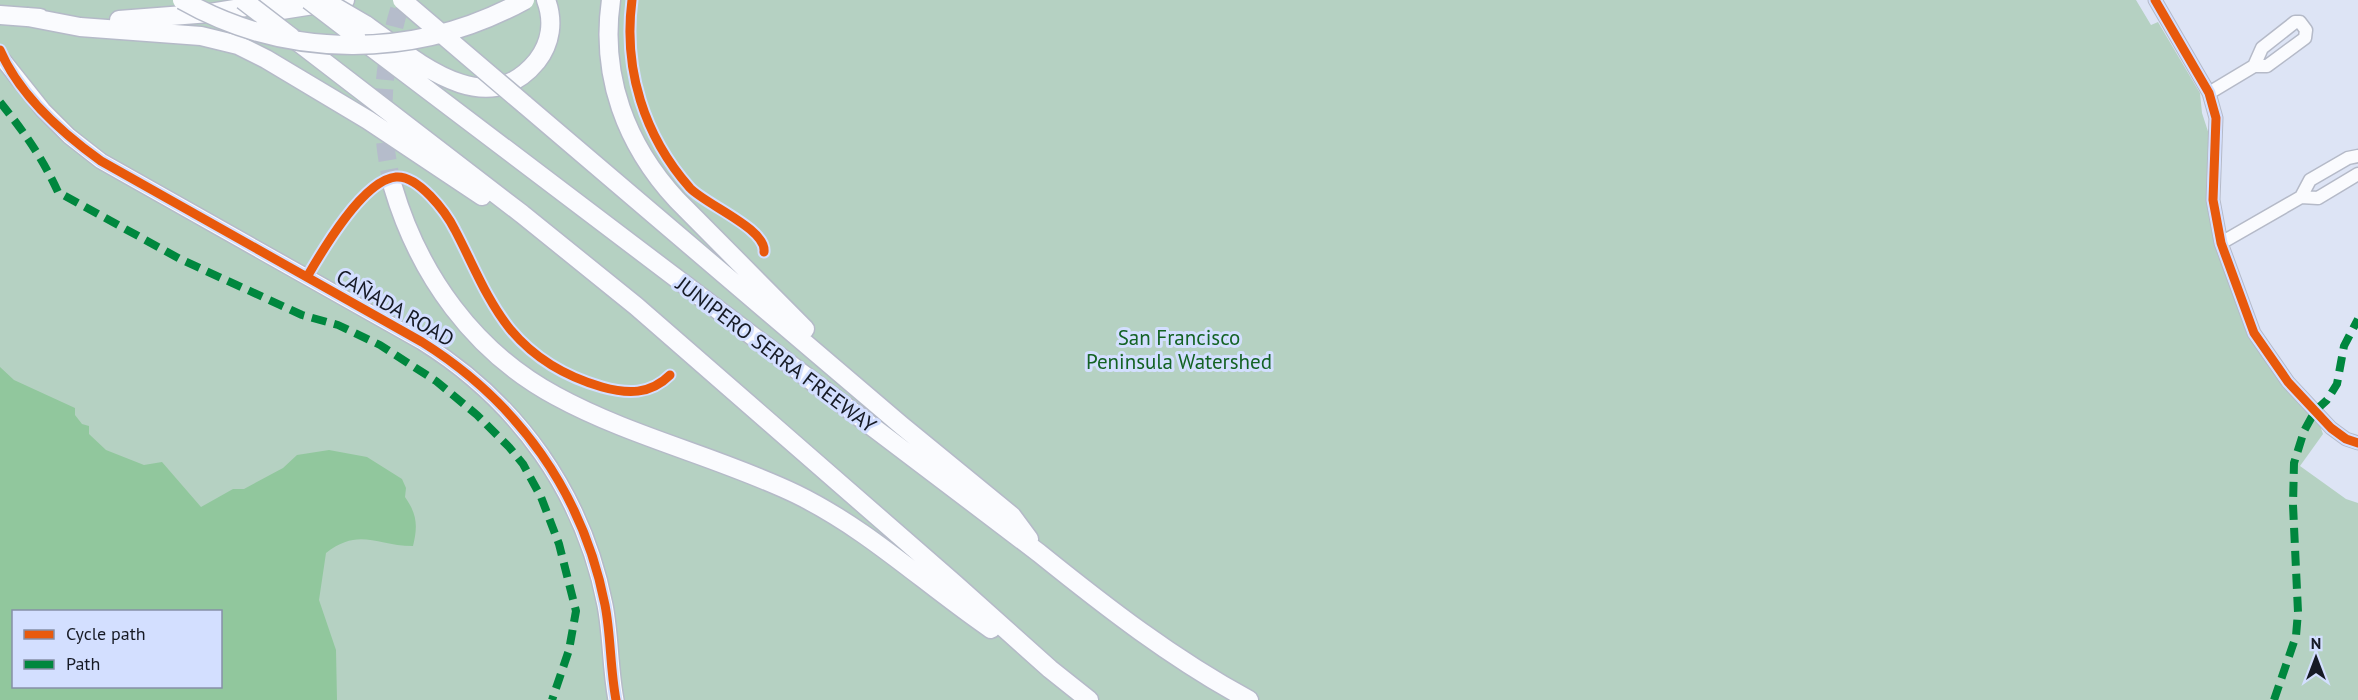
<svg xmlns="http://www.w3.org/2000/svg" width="2358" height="700" viewBox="0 0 2358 700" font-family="'PT Sans',sans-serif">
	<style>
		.green { fill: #b5d1c2; fill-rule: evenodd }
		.water { fill: #91c79d; fill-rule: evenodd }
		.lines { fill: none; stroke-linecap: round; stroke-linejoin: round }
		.highway-tunnel { stroke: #b5bccb; stroke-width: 18; stroke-dasharray: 18 9; stroke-linecap: butt }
		.minor-casing { stroke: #b5bac8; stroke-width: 15 }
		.major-casing { stroke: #b5bac8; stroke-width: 18 }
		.highway-casing { stroke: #b5bac8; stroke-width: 21 }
		.minor { stroke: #fafbfe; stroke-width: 12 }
		.major { stroke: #fafbfe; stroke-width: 15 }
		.highway { stroke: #fafbfe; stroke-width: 18 }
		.highway-bridge-casing { stroke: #b5bac8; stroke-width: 21; stroke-linecap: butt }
		.highway-bridge { stroke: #fafbfe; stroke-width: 18 }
		.quiet { stroke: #00873e; stroke-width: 8; stroke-dasharray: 15 8; stroke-linecap: butt }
		.cycleway-casing { stroke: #d3dfff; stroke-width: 13 }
		.cycleway { stroke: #e8590c; stroke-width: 9 }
		.labels { text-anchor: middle; stroke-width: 6; stroke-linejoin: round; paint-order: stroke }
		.street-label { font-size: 21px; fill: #161a25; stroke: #d3dfff }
		.park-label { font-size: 21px; fill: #136224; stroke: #d3dfff }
	</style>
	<rect width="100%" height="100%" fill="#dde4f5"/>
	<path class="green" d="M0,0h2136l15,25 7,-3 42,71 2,20 14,43 -3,44 41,133 61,78 8,23 -23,32 46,33 12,4v197h-2358zM14,612h206v74h-206z"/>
	<path class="water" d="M0,367l14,13 61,28v7l7,9 7,2v8l17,16 38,15 18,-3 39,45 32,-18h11l39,-21 14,-13 32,-5 38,7 35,22 4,9 -1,9c12,17 13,29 8,49 -38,0 -53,-19 -87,7l-7,47 17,50 1,50h-337zM14,612h206v74h-206z"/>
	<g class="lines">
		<path class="highway-tunnel" d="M393,187c-16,-64 -11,-125 9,-187"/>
		<defs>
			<path id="minor" d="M2155,0l54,93 7,25 -3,82 8,43 33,90 34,49 43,46 15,11 12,4
				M2209,93l45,-27h13l38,-28 1,-8 -6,-8h-5l-33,26 -8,18
				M2301,197l17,1 40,-24
				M2221,243l80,-46 9,-17 38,-22 10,-2"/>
			<path id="major" d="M0,56l43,54 26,26 32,25 321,181c96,60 161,151 183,263 6,31 5,63 11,95"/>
			<path id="highway" d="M611,0c-11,76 15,145 66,200l128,129
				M275,11l70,-11
				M0,15l40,3
				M28,17l52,10 121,9 37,9 28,14 102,61 114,76
				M119,20l91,-7 79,-13
				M366,25c47,33 119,100 171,36 14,-18 17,-40 9,-61
				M358,37l681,516c67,54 134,106 210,147
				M293,38l229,176 114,92 319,278 95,85 39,31
				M524,104l377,321 111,91 17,23
				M393,187c26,88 81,165 163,209 75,41 163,61 240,98 72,35 129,90 195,135"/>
		</defs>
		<use href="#minor" class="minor-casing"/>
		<use href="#major" class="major-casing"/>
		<use href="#highway" class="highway-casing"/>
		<use href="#minor" class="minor"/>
		<use href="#major" class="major"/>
		<use href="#highway" class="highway"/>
		<defs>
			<path id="highway-bridge" d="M182,0c107,61 236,59 343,0
				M243,0l48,37
				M309,0l47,36
				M323,0l43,25
				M402,0l122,104"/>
		</defs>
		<use href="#highway-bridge" class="highway-bridge-casing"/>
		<use href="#highway-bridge" class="highway-bridge"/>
		<path class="quiet" d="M0,102c24,30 42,55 58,90l122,67 122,56 36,10 42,20 56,36 41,34 32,32 14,17 18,33 18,47 17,67 -7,39 -17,50
			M2274,700l22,-64 2,-24 -5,-107 1,-42 10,-32 11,-20 12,-11 10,-16 7,-38 14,-27"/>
		<defs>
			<path id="cycleway" d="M632,0c-9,69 12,136 58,188 16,17 77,41 74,64
				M2155,0l54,93 7,25 -3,82 8,43 33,90 34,49 43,46 15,11 12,4
				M0,50c19,45 62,83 101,111l321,181c96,60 161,151 183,263 6,31 5,63 11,95
				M307,277c15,-26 56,-97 89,-100 22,-2 50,35 59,53 18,34 31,69 55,99 24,29 57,48 92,58 25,7 48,8 68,-12"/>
		</defs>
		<use href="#cycleway" class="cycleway-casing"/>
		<use href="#cycleway" class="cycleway"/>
	</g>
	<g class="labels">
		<g class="street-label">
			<text transform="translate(395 308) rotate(30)" y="7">CAÑADA ROAD</text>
			<text transform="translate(776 355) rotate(37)" y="7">JUNIPERO SERRA FREEWAY</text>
		</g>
		<g class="park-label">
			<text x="1179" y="345">San Francisco<tspan x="1179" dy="24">Peninsula Watershed</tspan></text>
		</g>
	</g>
	<rect x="12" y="610" width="210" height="78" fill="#d3dfff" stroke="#8790a8" stroke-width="1.5"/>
	<rect x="24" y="630" width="30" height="9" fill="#e8590c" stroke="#8790a8" stroke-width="1.5"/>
	<text x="66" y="640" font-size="18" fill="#161a25">Cycle path</text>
	<rect x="24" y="660" width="30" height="9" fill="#00873e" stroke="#8790a8" stroke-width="1.5"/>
	<text x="66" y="670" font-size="18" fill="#161a25">Path</text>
	<g transform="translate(2316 658)" stroke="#d3dfff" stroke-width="4.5" paint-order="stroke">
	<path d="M0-4.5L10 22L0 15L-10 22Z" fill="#161a25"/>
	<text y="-9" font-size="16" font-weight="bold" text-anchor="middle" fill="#161a25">N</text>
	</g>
</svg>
